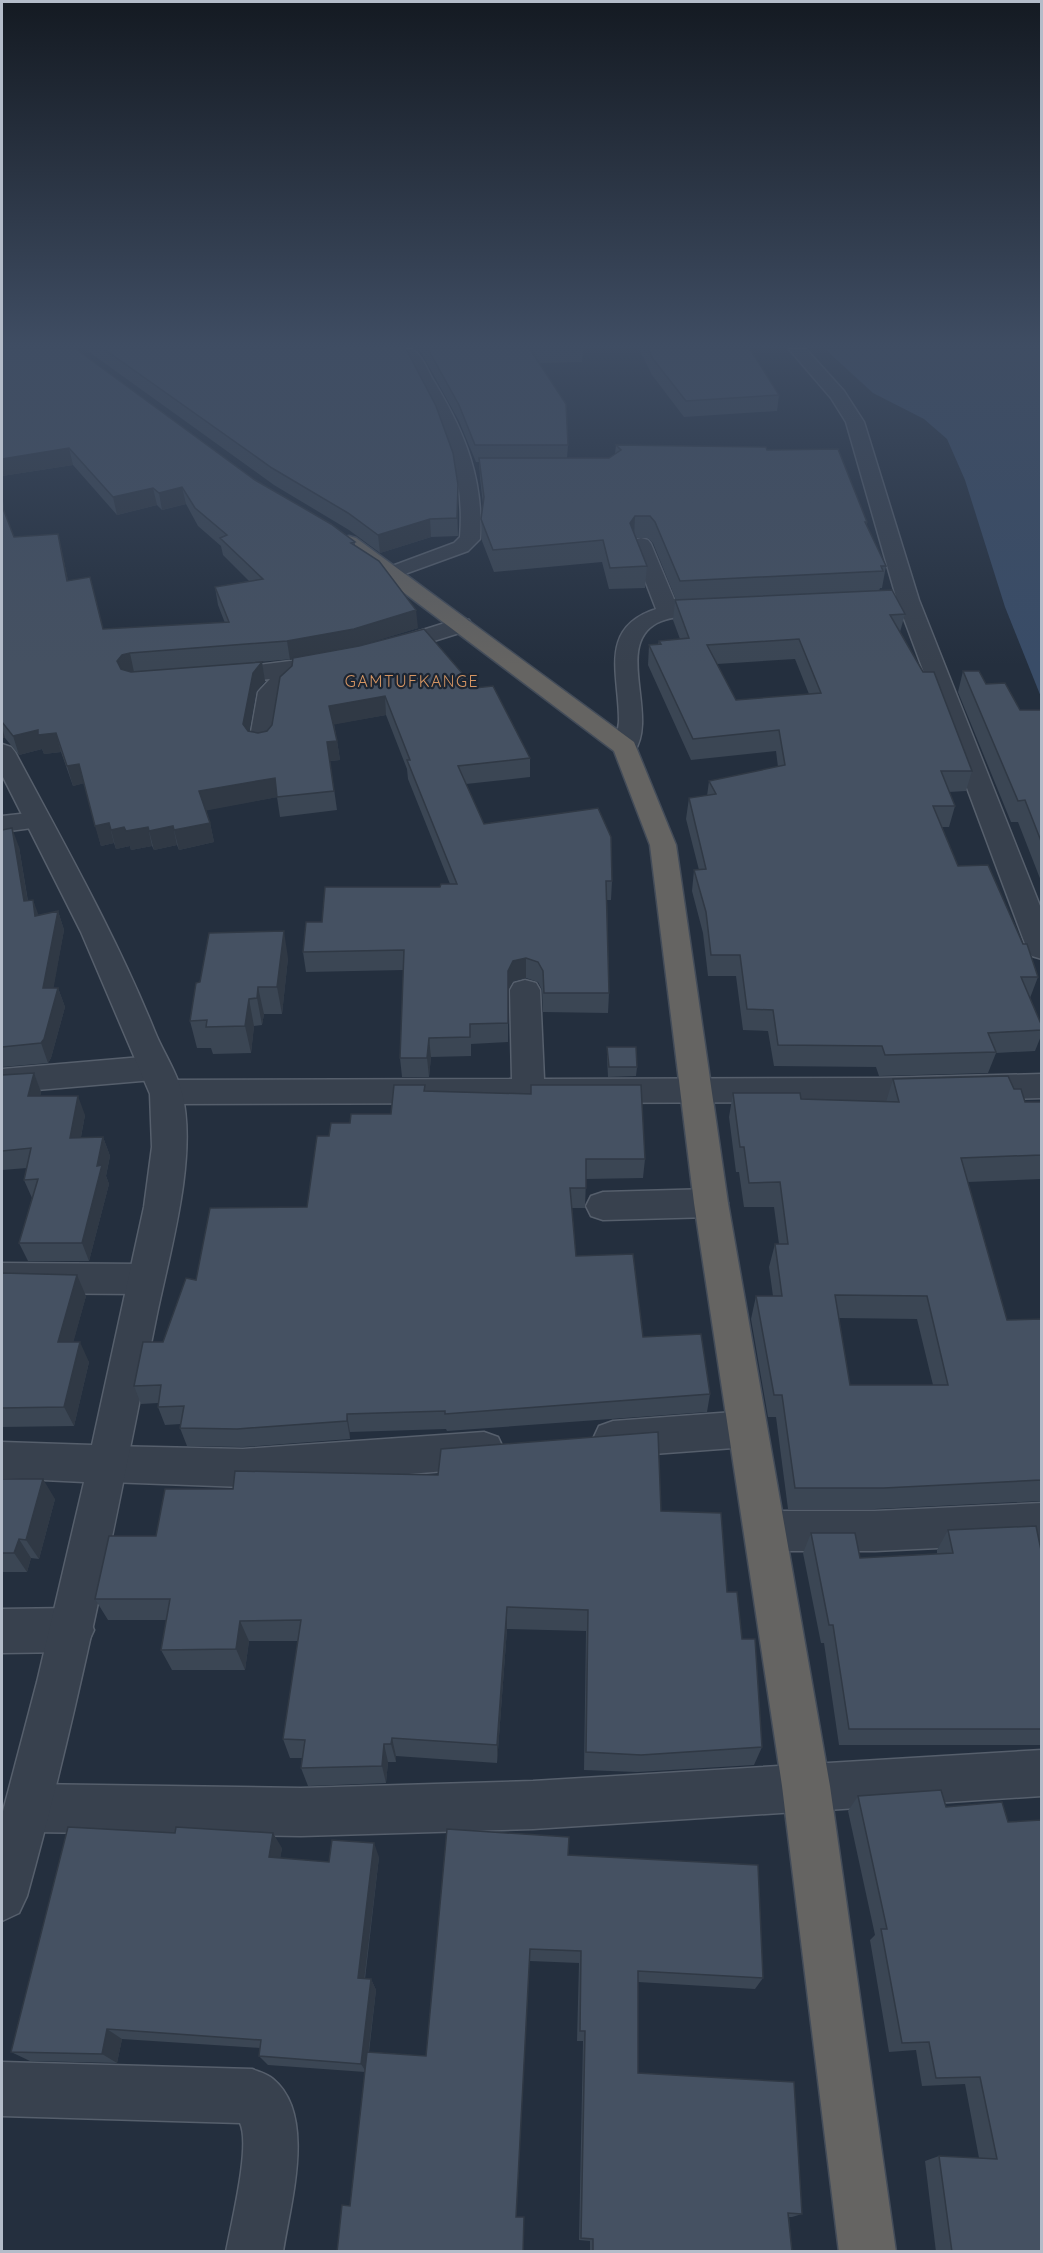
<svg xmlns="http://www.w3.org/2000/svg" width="1043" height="2253" viewBox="0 0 1043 2253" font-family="Quicksand,sans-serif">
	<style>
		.water { fill: #394c67 }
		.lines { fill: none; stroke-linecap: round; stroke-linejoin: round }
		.minor-casing { stroke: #565f6c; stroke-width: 3 }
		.tertiary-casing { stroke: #565f6c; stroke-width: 3 }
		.trunk-casing { stroke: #434c59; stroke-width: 3 }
		.minor { fill: #38414e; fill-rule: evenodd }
		.tertiary { fill: #38414e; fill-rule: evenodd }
		.trunk { fill: #656462; fill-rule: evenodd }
		.wall { fill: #3b4654; fill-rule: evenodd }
		.shaded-wall { fill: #303945 }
		.building { fill: #455162; stroke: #303945; stroke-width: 1.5; fill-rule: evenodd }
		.labels { text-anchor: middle; stroke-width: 4.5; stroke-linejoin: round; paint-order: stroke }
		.far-quarter-label { font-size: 16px; letter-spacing: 1.5px; fill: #d59563; stroke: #1d2633 }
	</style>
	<rect width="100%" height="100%" fill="#242f3e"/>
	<path class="water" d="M825,349h216v348l-36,-90 -40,-127 -18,-41 -23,-20 -51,-26z"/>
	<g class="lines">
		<defs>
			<path id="minor" d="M329,349h83c12,8 15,22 23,34 30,50 49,97 45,156l-12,12 -77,28 -7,-2 -4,-4 4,-4 70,-26 6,-6c4,-47 -6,-89 -29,-131 -8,-15 -19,-29 -24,-46l-6,-3 -64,-3z
				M789,349h17l38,42 20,31 55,178 123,311v48l-10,-3 -5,-7 -130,-349 -51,-178 -15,-24z
				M641,538l7,2 3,4 25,60 49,1 3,5 -3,5c-22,5 -47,-3 -68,8 -43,23 2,93 -23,129l-9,2 -9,-2 -3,-5c2,-9 6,-18 6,-27 0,-46 -21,-92 37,-111l-25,-65 3,-4z
				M461,618l8,2 3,5 -3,5 -83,26 -8,-2 -3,-5 3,-5z
				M330,656l8,2 4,5 -4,5 -44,8 -1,7 -12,12 -8,48 -3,5 -9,2 -9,-2 -3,-5 9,-51 12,-13 -52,5 -8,-2 -4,-5 4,-5 8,-2z
				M38,812l9,2 4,6 -4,6 -45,6v-16z
				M525,980l11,3 4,7 4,89 333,-1 165,-4v24l-165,4 -711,2 -11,-4 -5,-8 5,-8 11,-4 346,-1 -2,-89 4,-7z
				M153,1056l11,4 5,8 -5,8 -11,4 -151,13v-24z
				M711,1189l12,4 5,10 -5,10 -12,4 -108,3 -12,-4 -5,-10 5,-10 12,-4z
				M2,1263l143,1 13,4 5,11 -5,11 -13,4 -143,-1z
				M747,1411l14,5 6,13 -6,13 -14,5 -134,10 -14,-5 -6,-13 6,-13 14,-5z
				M484,1432l14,5 6,13 -6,13 -14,5 -241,19 -134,-5 -14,-5 -6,-13 6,-13 14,-5 134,3z
				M1042,1503v40l-167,8h-109l-15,-6 -6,-14 6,-14 15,-6h109z
				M72,1608l15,7 7,15 -7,15 -15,7 -70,1v-44z
				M1042,1750v46l-509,33 -232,7 -272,-4 -17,-7 -7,-17 7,-17 17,-7 272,4 232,-7z
				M2,2062l250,7c7,3 15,5 21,10 44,36 17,125 10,173h-57c5,-28 25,-107 14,-129l-238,-7z"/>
			<path id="tertiary" d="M2,744l9,3 4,5c49,92 101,183 140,280 8,20 22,40 27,61 16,65 -13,161 -26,226 -39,194 -76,387 -129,577l-8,17 -17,8v-106l35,-133 47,-200 -82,-4v-36l90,3 52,-238 8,-60 -2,-53 -69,-162 -79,-157z"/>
			<path id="trunk" d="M349,536l7,2 278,204 42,103 52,358 102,583 66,466h-57l-57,-466 -88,-583 -44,-358 -36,-94 -272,-205 -3,-4 3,-4z"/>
		</defs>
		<use href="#minor" class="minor-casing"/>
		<use href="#tertiary" class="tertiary-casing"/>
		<use href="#trunk" class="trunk-casing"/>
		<use href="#minor" class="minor"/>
		<use href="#tertiary" class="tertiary"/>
		<use href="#trunk" class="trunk"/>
	</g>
	<path class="wall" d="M2,349l253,131 100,62v4l63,82 -60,18 172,112v19l-64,7 18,40 128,57 -1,19h-4l2,93 -1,20 -65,-1 -1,-22 -4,-8 -12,-4 -13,3 -5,9v52l-37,2v12l-40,1 -2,20h-27l-2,-19 4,-88 -98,2 -3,-20 19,-30 128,-38 -42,-105 -1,-10 -21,-54 -52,9 3,17 3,19 -10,1 7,49 -57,7 -3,-20 -71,13 4,13 4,19 -35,8 -2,-5 -23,5 -2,-4 -21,4 -1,-4 -14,3 -2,-6 -13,3 -17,-63 -11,3 -12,-34 -17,2 -2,-5 -23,6 -14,-17h-3v-251l2,25 10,25 44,-3 10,47 35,48 122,-6 -7,-18 -3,-18 34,-6 -26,-26 -2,-9 -23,-20 -12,-22 -24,6 -5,-5 -40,10 -44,-50 -71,11zM293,659l-1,7 -20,59 -5,6 -9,2 -9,-2 7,-39 9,-11 -3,-19 -38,3z
		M85,349h321l52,136v51l-27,1 -51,16 -31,-23 -75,-45z
		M416,349h167l-1,13 -43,1 29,82 -1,13h42l6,-4 1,-9 151,5 100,72 -1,4 20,40 -4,22h-2l-1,3 26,23 -5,18 72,139 -6,20 -17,1 6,14 -6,21h-7l16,39 65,78 15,33 -8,21 11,26v12l-6,15 -39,2 -8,20 -109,3 -3,-9 -102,-1 -6,-35 -25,-1 -7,-54h-28l-5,-43 -11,-42 2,-21h5l-13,-51 3,-21 18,-2 2,-15 69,-14 -2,-16 -85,9 -43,-95 1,-20 9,-1 1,-3 21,-2 -7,-19 2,-20h1l-23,-57 -5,-5h-12l11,28 -2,22 -36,1 -7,-27 -108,10 -12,-31 -1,-22 2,-14 -3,-27 -1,-16h-3l-17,-41 -38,-69zM795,659l14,35 -73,6 -19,-36z
		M639,349h111l29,46 -2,16 -93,6 -32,-42z
		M963,671l23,13 34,26h21v171l-23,-59h-7l-53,-130z
		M2,830l17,17 9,54 10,14 20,-4 6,19 -11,58h5l7,19 -14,51 -3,5 -46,4z
		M288,958l-6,56h-18l-2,11 -8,1 -3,27 -38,1 -2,-6h-14l-7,-27 10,-39z
		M607,1047l30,20 -1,9 -28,1 -1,-20z
		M34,1073l7,19 -1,4 45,19 -4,22h22l7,19 -4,20 3,8 -20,77h-61l-9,-18 13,-45 -8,-18 3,-12 -25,2v-95z
		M893,1079l121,10 11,13h16v77l-73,3 39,138 34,-1v182l-166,8h-87l-12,-92h-8l-17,-98 5,-23h17l-4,-29 6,-23h4l-5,-37h-30l-5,-35h-3l-7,-55 4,-24 68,6 85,3zM839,1318l78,1 16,66h-83z
		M425,1091l220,68 -2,19 -57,1 -1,29h-13l4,48 67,81 67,57 -3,18 -260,19 -1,-2 -96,3v7l-107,8 -56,-1 -7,-18 1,-4 -16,1 -7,-18v-4l-17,1 -7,-18 29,-44 33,-62 111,-73 22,-71 21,-13 41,-9z
		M2,1273l84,23 -13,46 16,20 -15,64 -72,1v3z
		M2,1479l53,20 -16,60 -8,-1 -4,14h-25z
		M661,1511l66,81 15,47 20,108 -8,18 -117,7 -53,-2 2,-139 -79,-2 -10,134 -101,-7v6h-8l-2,21 -78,3 -7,-18 1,-10h-12l-7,-19 15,-98h-49l-4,29h-73l-11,-20 6,-30h-59l-13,-21 61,-63z
		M948,1530l93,20v195h-202l-15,-102h-3l-18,-90 8,-20 49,25 77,-4v-4z
		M858,1796l88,11 62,15 33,430h-105l-11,-91 14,-5 40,2 -14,-74 -43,2 -6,-36 -27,2 -19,-112 5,-5 -27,-124z
		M282,1848l-2,10 49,4 50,-5 -14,122h6l5,11 -7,62 57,4 142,-201 195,123 -8,11 -117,-7v91l164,141 -10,3h-3l3,35h-202v-11l-11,-1 4,-199h-6l2,-78 -49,-2 -180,245 15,-134 -97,-7 -9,-9 1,-8 -138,-9 -5,24 -87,-2 -19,-9z"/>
	<path class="shaded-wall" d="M69,448l4,17 -71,11v-17z
		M458,485v51l-1,-18z
		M2,487l2,30 -2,-9z
		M182,487l4,17 -24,6 -3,-17z
		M153,488l4,17 -40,10 -4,-18z
		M635,516l-1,22 -4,-15z
		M430,519l1,18 -51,16 -2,-18z
		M58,534l4,17 10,48 -5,-18z
		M416,610l2,18 -62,19 -66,13 -3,-19z
		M130,653l4,19 -13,8 -4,-19 5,-6z
		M262,662l3,19 -9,11 -9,51 -4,-19 10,-51z
		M385,696l1,19 -54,10 -3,-19z
		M2,727l3,11h-3z
		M38,730l18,3 5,19 -17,2 -2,-5 -23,6 -6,-19z
		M337,741l3,19 -11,1 -2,-19z
		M79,764l6,19 -12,3 -6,-20z
		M275,778l3,19 -74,14 -5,-20z
		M109,823l5,20 -13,3 -6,-20z
		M210,823l4,19 -35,8 -5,-20z
		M173,826l4,19 -23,5 -5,-19z
		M124,827h24l4,19 -21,4 -1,-4 -14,3 -5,-19z
		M12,828l7,19 12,74 -7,-20z
		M33,900l7,19 -5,-3z
		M58,911l6,19 -14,78 -7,-20z
		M284,931l4,27 -6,56 -5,-27z
		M526,958v20l-13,3 -5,9v52v-71l5,-10z
		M258,987l6,27 -2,11 -5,-27z
		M58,988l7,19 -14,51 -3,5 -7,-20z
		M249,999l5,27 -3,27 -6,-27z
		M429,1038l2,19 -2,20 -2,-19z
		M34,1073l7,19 -5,23 -8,-19z
		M78,1096l7,19 -8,42 -7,-19z
		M103,1137l7,19 -4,20 3,8 -20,77 -7,-18z
		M77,1275l9,21 -18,66 -10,-20z
		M80,1342l9,20 -15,64 -10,-19z
		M347,1414l3,18v7l-3,-18z
		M43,1479l12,20 -16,60 -13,-19z
		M19,1539l12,19 -4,14 -13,-19z
		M507,1607v22l-10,134v-18z
		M240,1621l9,20 -4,29 -9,-21z
		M392,1738l4,18v6l-5,-18z
		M384,1744l4,18 -2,21 -4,-17z
		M273,1833l9,15 -4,24 -9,-15z
		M374,1843l5,14 -16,132 -5,-11z
		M371,1979l5,11 -10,82 -5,-8z
		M107,2029l15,10 -5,24 -15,-9z"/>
	<path class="building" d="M2,349h74l179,131 76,44 24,18 -4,1 28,18 37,49 -62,19 -67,12 -157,12 -8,2 -5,6 4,8 10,3 131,-10 -9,11 -10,51 5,7 10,2 9,-2 5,-6 8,-48 12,-11 1,-8 66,-12 65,-17 51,59 18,-2 37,72 -72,8 26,58 114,-16 13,29 1,44h-6l3,112h-65l-1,-22 -5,-9 -12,-4 -13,3 -5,10v52l-38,1v13l-41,1 -2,20h-27l4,-108 -101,2 3,-30h16l3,-35h115l1,-3h16l-50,-124h3l-25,-64 -56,10 8,35 -10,1 7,49 -57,6 -2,-19 -76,13 11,32 -36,7 -1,-4 -24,5 -1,-4 -22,4 -2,-4 -13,3 -2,-7 -14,3 -16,-62 -12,2 -11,-33 -18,2v-5l-25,6 -11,-14v-216l12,31 44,-3 9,47 23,-4 13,52 126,-7 -14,-35 48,-8 -43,-41 7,-3 -32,-27 -13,-21 -23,6 -6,-5 -40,9 -44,-49 -67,11z
		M104,349h302l30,57 17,47 5,32 -1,33 -27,1 -52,16 -30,-22 -76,-45z
		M428,349h102l36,55 2,41h-93l-16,-40z
		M648,349h102l29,46 -93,6 -33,-42z
		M616,445l150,2 1,3 71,-1 29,73h-2l21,44h-5l2,5 -203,10 -25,-59 -5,-6h-15l-5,7 17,43 -37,2 -7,-28 -110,10 -12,-31 3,-22 -5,-39h130l12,-8z
		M892,590l13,24 -15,1 33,57h11l38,99h-31l14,35h-22l25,60 30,-1 35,79h4l11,33h-17l20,47v6l-53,3 8,19 -111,3 -3,-9 -104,-1 -5,-35 -26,-1 -7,-54h-29l-5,-43 -12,-42 12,-1 -17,-71 27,-4 -7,-13 76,-16 -6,-35 -86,9 -44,-94 12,-1 -2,-3 30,-3 -14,-38zM799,639l22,54 -85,7 -29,-55z
		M963,671h16l7,13 19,-1 15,27h21v131l-16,-41 -7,1z
		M12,828l12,73 9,-1 2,16 23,-5 -15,77h15l-14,51 -3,4 -39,4v-217z
		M284,931l-7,56h-19l-1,11 -8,1 -4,27 -39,1 1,-7 -17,1 6,-38 4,-1 9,-49z
		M607,1047h29l1,20h-28z
		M34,1073l-6,23h50l-8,42 33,-1 -6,29 5,-1 -20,78h-63l19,-64 -14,1 7,-32 -29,3v-76z
		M1008,1076l6,13h7l4,13h16v53l-80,3 46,162 34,-1v161l-157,8h-89l-13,-93h-8l-18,-99h26l-7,-52h13l-8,-62 -31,1 -5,-36h-4l-7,-54h67l1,6 98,3 -6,-23zM835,1295l92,1 21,89h-98z
		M394,1085h31l-1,6 107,3v-9h110l4,74h-59v29h-16l6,68 57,-2 10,83 58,-3 9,60 -265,20v-3l-98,3v7l-110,8 -57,-1 4,-22 -26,1 3,-22 -27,1 9,-44h20l23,-64 10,2 14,-72 97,-1 10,-71h12l2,-13h19l1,-9h40z
		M2,1273l75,2 -19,67h22l-16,65 -62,1z
		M658,1432l3,79 60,2 6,79h10l5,47h13l7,108 -121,8 -55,-3 2,-142 -81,-3 -10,138 -105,-7 -1,6h-7l-2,22 -81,2 4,-28 -22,-1 18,-119 -61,1 -4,28 -75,1 9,-51h-75l14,-63h47l9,-47h68l2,-18 203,4 3,-26z
		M2,1479h41l-17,61 -7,-1 -5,14h-12z
		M1036,1526l5,24v179h-192l-16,-104h-4l-18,-92h44l5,25 93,-5 -5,-23z
		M941,1790l5,17 56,-5 6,20 33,-2v432h-89l-13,-96 58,3 -17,-82 -44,1 -7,-36 -27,1 -21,-114h6l-29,-133z
		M68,1827l107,6 1,-6 97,6 -4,24 60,5 3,-22 42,3 -16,135 13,1 -10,85 -102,-8 2,-16 -154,-11 -5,25 -91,-2z
		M447,1829l122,8 -1,18 190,10 5,113 -125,-7v102l156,9 8,132 -14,-1 4,39h-199v-13l-12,-1 4,-207h-5l1,-80 -51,-2 -14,268h8l-1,35h-186l5,-47 8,1 17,-154 59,4z"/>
	<linearGradient id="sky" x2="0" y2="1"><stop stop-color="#141a22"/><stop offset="0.52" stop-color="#3f4d63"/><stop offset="1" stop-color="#3f4d63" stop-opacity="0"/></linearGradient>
	<rect width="1043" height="665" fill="url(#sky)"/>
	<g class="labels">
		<g class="far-quarter-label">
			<text x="412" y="687">GAMTUFKANGE</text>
		</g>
	</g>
	<rect width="1043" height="2253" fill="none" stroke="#b4bcc9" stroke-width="6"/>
</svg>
